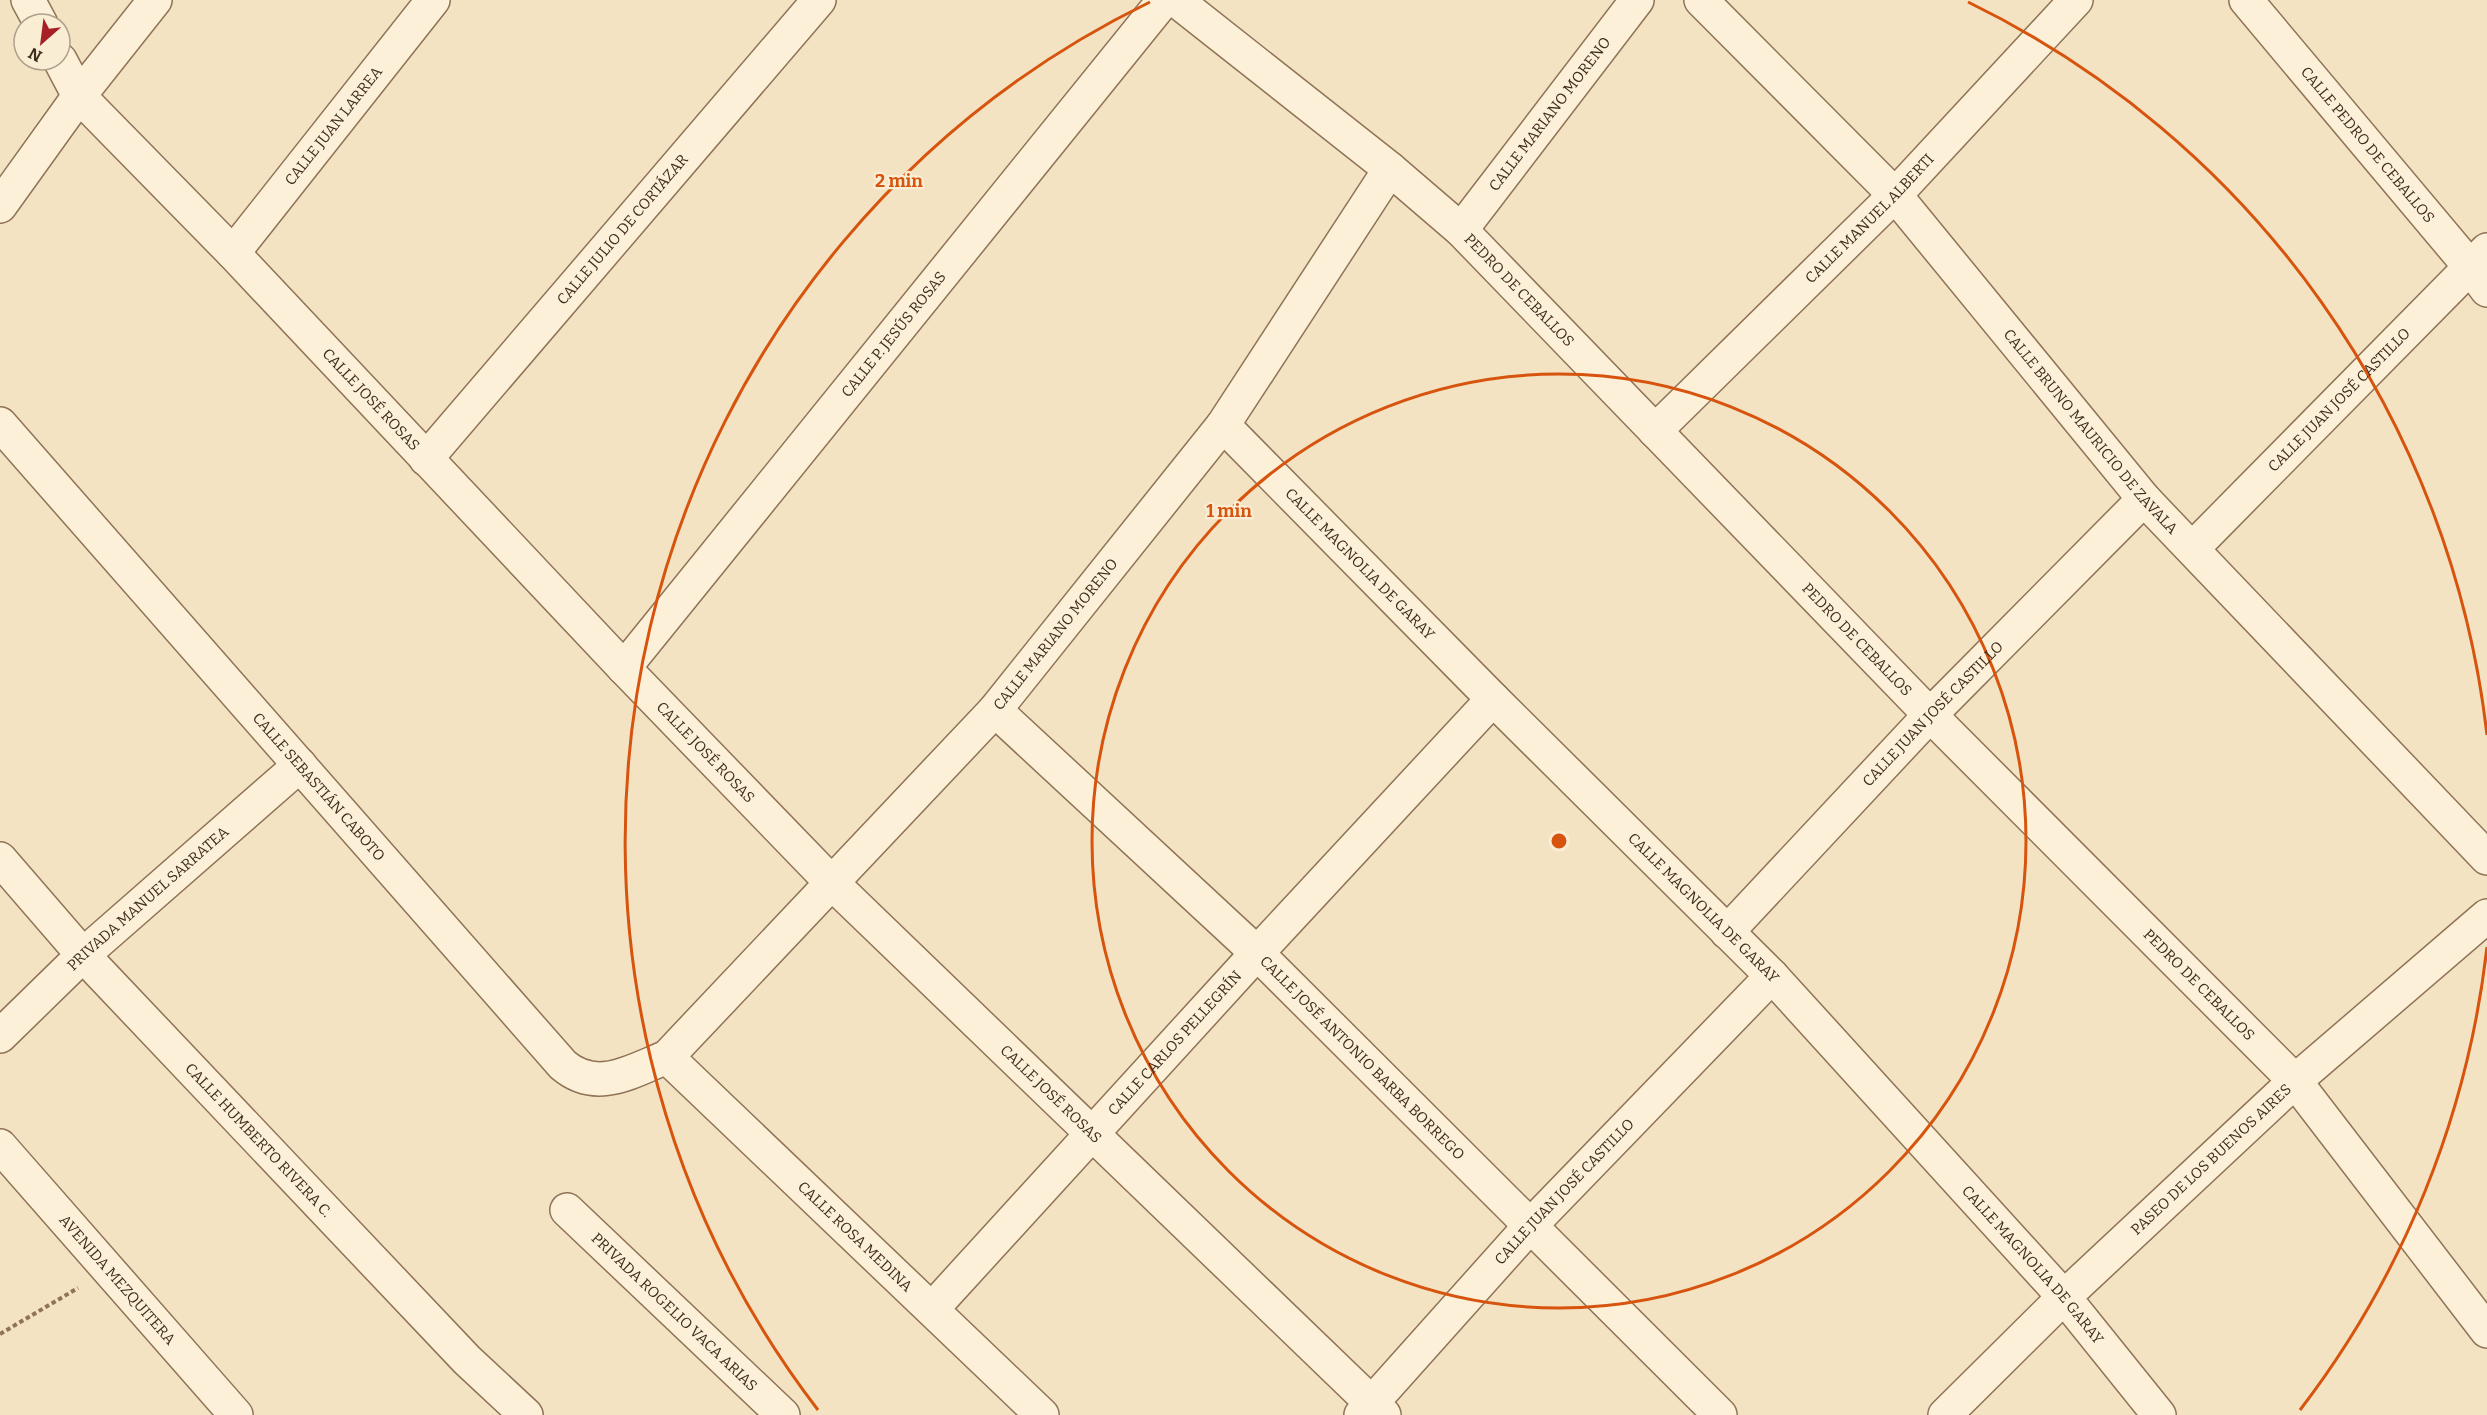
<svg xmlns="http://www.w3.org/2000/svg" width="2487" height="1415" viewBox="0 0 2487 1415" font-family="Bitter,serif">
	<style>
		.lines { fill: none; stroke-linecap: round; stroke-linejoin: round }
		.street-casing { stroke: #907357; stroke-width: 36 }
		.path { stroke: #907357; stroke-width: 4; stroke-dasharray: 4.5 3; stroke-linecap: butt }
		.street { stroke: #fcf0d8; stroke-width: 33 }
		.ring { fill: none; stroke: #d7540e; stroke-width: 3 }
		.labels { text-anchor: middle; stroke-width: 4.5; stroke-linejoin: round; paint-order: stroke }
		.street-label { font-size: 15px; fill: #3e2c1d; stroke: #f9edd4 }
		.centre { fill: #d7540e; stroke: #f9edd4; stroke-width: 3 }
		.ring-label { font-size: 18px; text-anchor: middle; font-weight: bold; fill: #d7540e; stroke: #f9edd4; stroke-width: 4.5; stroke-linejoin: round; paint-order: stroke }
	</style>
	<rect width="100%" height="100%" fill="#f3e3c3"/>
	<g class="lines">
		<defs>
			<g id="street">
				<path d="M28,0l13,24"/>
				<path id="s1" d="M1176,0l214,169 71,61 469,485 365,366 192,250"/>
				<path id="s2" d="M1701,0l194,195 249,304 343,359"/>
				<path id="s3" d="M2246,0l225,268 16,22"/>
				<path id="s4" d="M60,60l19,36 154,157 391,415 207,214 553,533"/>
				<path d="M0,206l79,-110 76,-96"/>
				<path id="s5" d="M1461,230l176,-230"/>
				<path id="s6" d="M233,253l200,-253"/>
				<path id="s7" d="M0,424l563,641c34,29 69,6 104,-8l328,-347 228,-285 167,-256"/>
				<path id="s8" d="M1223,425l270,274 279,277 292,321 95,118"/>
				<path id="s9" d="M1655,431l240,-236 181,-195"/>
				<path id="s10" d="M426,459l393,-459"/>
				<path id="s11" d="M2193,548l294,-298"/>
				<path id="s12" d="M624,668l540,-668"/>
				<path id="s13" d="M995,710l262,243 463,462"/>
				<path id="s14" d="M0,859l83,96 384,405 59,55"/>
				<path id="s15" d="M1727,932l203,-217 214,-216"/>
				<path id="s16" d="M0,1036l83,-81 217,-190"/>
				<path id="s17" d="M667,1057l375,358"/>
				<path id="s18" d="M0,1146l236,269"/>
				<path id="s19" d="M567,1210l216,205"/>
				<path id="s20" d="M932,1309l325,-356 236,-254"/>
				<path id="s21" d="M1361,1415l169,-189 242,-250"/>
				<path id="s22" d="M1945,1415l119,-118 231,-216 192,-165"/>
			</g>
		</defs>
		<use href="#street" class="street-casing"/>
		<path class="path" d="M0,1334l78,-46"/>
		<use href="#street" class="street"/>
	</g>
	<g class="ring">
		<circle cx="1559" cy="841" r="467"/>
		<path d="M2487 947A934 934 0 0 1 2300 1410M818 1410A934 934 0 0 1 1150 2M1968 2A934 934 0 0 1 2487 735"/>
	</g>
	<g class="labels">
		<g class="street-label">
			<text dy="5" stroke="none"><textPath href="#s5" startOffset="146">CALLE MARIANO MORENO</textPath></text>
			<text dy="5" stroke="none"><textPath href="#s6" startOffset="162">CALLE JUAN LARREA</textPath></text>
			<text dy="5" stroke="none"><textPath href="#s3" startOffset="189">CALLE PEDRO DE CEBALLOS</textPath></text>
			<text dy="5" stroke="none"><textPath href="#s9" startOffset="302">CALLE MANUEL ALBERTI</textPath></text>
			<text dy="5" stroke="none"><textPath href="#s10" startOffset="302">CALLE JULIO DE CORTÁZAR</textPath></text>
			<text dy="5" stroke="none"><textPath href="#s1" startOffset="450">PEDRO DE CEBALLOS</textPath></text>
			<text dy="5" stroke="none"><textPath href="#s12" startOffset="429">CALLE P. JESÚS ROSAS</textPath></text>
			<text dy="5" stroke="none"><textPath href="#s11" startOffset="208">CALLE JUAN JOSÉ CASTILLO</textPath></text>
			<text dy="5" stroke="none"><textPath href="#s4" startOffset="462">CALLE JOSÉ ROSAS</textPath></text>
			<text dy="5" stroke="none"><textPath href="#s2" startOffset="582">CALLE BRUNO MAURICIO DE ZAVALA</textPath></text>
			<text dy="5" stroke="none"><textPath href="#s8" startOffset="195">CALLE MAGNOLIA DE GARAY</textPath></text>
			<text dy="5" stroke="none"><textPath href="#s7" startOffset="1539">CALLE MARIANO MORENO</textPath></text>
			<text dy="5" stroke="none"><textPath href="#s1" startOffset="936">PEDRO DE CEBALLOS</textPath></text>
			<text dy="5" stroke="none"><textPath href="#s15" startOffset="300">CALLE JUAN JOSÉ CASTILLO</textPath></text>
			<text dy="5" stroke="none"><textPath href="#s4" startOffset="948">CALLE JOSÉ ROSAS</textPath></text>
			<text dy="5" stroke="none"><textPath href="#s7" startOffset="483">CALLE SEBASTIÁN CABOTO</textPath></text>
			<text dy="5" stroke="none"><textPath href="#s16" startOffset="202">PRIVADA MANUEL SARRATEA</textPath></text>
			<text dy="5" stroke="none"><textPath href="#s8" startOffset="681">CALLE MAGNOLIA DE GARAY</textPath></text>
			<text dy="5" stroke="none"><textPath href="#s1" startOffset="1422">PEDRO DE CEBALLOS</textPath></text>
			<text dy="5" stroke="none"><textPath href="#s20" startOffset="360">CALLE CARLOS PELLEGRÍN</textPath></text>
			<text dy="5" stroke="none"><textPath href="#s13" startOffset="506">CALLE JOSÉ ANTONIO BARBA BORREGO</textPath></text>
			<text dy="5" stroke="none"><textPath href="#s4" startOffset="1434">CALLE JOSÉ ROSAS</textPath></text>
			<text dy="5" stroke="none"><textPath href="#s14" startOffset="382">CALLE HUMBERTO RIVERA C.</textPath></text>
			<text dy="5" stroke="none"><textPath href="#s22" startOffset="369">PASEO DE LOS BUENOS AIRES</textPath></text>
			<text dy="5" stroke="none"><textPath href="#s21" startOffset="302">CALLE JUAN JOSÉ CASTILLO</textPath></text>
			<text dy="5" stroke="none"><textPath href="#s17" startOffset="260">CALLE ROSA MEDINA</textPath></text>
			<text dy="5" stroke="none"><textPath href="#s8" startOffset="1167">CALLE MAGNOLIA DE GARAY</textPath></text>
			<text dy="5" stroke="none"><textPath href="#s18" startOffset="178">AVENIDA MEZQUITERA</textPath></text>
			<text dy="5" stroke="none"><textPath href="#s19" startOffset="148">PRIVADA ROGELIO VACA ARIAS</textPath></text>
		</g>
	</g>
	<circle cx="1559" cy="841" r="9" class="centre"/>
	<g class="ring-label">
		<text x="899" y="187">2 min</text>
		<text x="1229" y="517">1 min</text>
	</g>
	<g transform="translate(42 42) rotate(208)"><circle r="28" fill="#f9edd4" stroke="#aea08b" stroke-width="1.5"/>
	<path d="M0-4.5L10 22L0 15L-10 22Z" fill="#a72027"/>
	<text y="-9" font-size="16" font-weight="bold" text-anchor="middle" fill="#3e2c1d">N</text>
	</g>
</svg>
